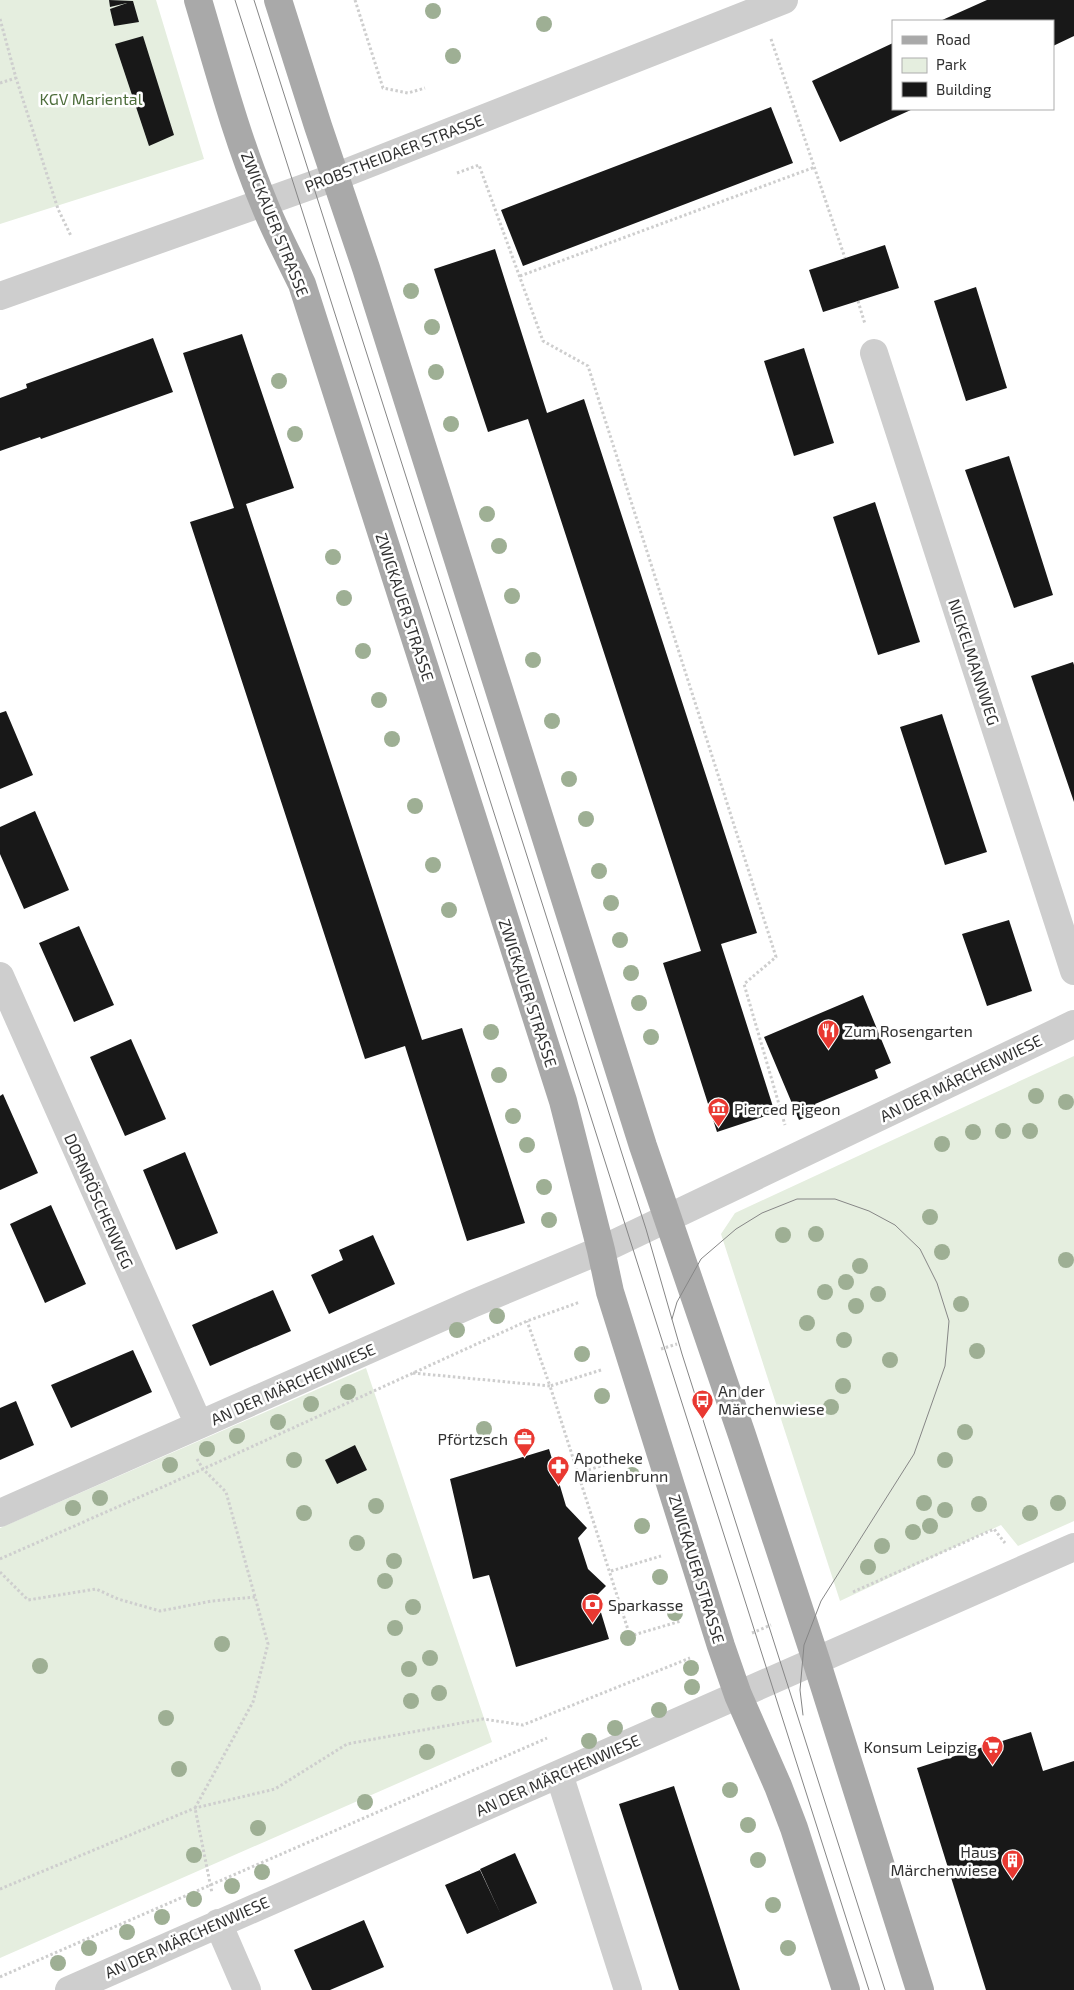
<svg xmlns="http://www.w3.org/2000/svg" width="1074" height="1990" viewBox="0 0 1074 1990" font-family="'Exo 2',sans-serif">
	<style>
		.green { fill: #e5eedf }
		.building { fill: #181818 }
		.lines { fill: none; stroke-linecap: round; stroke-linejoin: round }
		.path { stroke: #cecece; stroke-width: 3; stroke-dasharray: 2.5 2.5; stroke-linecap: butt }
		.minor { stroke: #cecece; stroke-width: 28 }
		.major { stroke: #a9a9a9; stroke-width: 28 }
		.tram { stroke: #868686; stroke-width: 1 }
		.tree { fill: #9eaf94 }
		.labels { text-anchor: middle; stroke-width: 5; stroke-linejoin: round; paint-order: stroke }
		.park-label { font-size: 16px; fill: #4e6e3c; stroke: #fff }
		.street-label { font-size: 16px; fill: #313131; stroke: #fff }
		.poi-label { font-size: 16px; fill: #313131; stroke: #fff; text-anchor: start }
	</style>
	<rect width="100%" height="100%" fill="#fff"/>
	<path class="green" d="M0,0h156l48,159 -204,65z
		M1074,1056v465l-56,25 -17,-21 -161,76 -119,-367 14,-21z
		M366,1368l126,374 -492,216v-430z"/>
	<path class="building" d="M109,0l24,1 6,21 -25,4 -4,-17 17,-6 -17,4z
		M987,0h87v36l-21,10v-25h-113z
		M143,36l31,99 -25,11 -34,-102z
		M893,43v66h20l-73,33 -28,-61z
		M771,107l22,56 -270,103 -22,-56z
		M885,245l14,43 -76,24 -14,-42z
		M495,249l52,164 37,-14 173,534 -36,11 54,169 -58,19 -54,-169 38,-12 -173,-532 -40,13 -54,-163z
		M976,287l31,101 -41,13 -32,-100z
		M242,334l52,154 -48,16 176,536 40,-12 63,195 -58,18 -62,-195 -40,13 -175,-537 44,-14 -51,-155z
		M153,338l20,54 -132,47 -1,-2 -40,14v-53l27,-10 -1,-4z
		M804,348l30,95 -40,13 -30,-95z
		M1009,456l44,139 -39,13 -49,-138z
		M875,502l45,140 -42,13 -45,-138z
		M1073,662l1,3v137l-43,-126z
		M6,711l27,64 -33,14v-76z
		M942,714l45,138 -42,13 -45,-138z
		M35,811l34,79 -45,19 -24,-55v-27z
		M1009,920l23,71 -45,15 -25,-72z
		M79,926l35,79 -40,17 -35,-79z
		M863,995l28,68 -16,7 3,8 -63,26 4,8 -20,8 -35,-83z
		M131,1039l35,80 -41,17 -35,-79z
		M3,1094l35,79 -38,17v-94z
		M185,1152l33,81 -42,17 -33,-80z
		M51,1205l35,79 -41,19 -35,-79z
		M373,1235l22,49 -66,30 -18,-39 32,-15 -4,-10z
		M273,1290l18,41 -81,35 -18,-41z
		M133,1350l19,42 -81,36 -20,-43z
		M16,1401l18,44 -34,15v-52z
		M355,1445l12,25 -30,14 -12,-24z
		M549,1449l17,57 21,22 -9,10 10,31 18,17 -10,10 13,43 -93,28 -27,-92 -16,4 -23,-100z
		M1031,1732l12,39 31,-10v229h-88l-69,-222z
		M674,1786l33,101 33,103h-61l-60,-186z
		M515,1853l22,50 -70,31 -22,-49 35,-15 21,45 -21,-46z
		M364,1920l20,47 -54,23h-18l-18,-40z"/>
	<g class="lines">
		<path class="path" d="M355,0l28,88 25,5 17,-5
			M0,19l16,59 42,131 13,27
			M771,39l74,219
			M0,83l16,-5
			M457,173l22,-8 64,176 45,25 188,591 -32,27 41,141
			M520,276l295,-109
			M858,301l7,23
			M661,1349l16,-5
			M601,1370l-51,16 80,250 51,-15
			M413,1373l137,13 -23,-65
			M197,1459l6,10 23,23 42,152 -15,58 -58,106 17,85
			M579,1473l50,-16
			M0,1559l203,-90 324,-148 53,-19
			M611,1571l50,-15
			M0,1572l28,28 68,-11 22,10 42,12 52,-10 43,-4
			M853,1592l141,-63 11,14
			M752,1633l19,-8
			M0,1889l195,-81 80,-19 72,-45 136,-25 40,6 167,-67
			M0,1977l547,-239"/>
		<path class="minor" d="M0,296l335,-119 449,-177
			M874,353l200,618
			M0,976l199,449
			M0,1513l472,-209 129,-54 473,-226
			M559,1774l69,216
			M218,1923l29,67
			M69,1990l1005,-443"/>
		<path class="major" d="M198,0c20,67 38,136 65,201 11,28 26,56 39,83l261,817 38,149 9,42 111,354 17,49 40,91 16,42 52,162
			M278,0l40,126 48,142 277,878 99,289 74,225 104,330"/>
		<path class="tram" d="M235,0l634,1990
			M254,0l392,1229 36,125 203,636
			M672,1319l5,-17 24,-43 35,-30 26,-16 35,-14h38l34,12 26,14 25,24 17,34 12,38 -4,45 -31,88 -93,147 -17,44 -4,45 3,25"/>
	</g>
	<g class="tree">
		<circle cx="433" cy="11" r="8"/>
		<circle cx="544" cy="24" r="8"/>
		<circle cx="453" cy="56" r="8"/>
		<circle cx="411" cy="291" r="8"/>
		<circle cx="432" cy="327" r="8"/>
		<circle cx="436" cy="372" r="8"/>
		<circle cx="279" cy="381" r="8"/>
		<circle cx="451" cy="424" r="8"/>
		<circle cx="295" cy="434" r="8"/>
		<circle cx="487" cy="514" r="8"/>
		<circle cx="499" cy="546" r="8"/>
		<circle cx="333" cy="557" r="8"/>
		<circle cx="512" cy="596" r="8"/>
		<circle cx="344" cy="598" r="8"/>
		<circle cx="363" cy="651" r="8"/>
		<circle cx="533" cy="660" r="8"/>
		<circle cx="379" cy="700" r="8"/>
		<circle cx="552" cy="721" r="8"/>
		<circle cx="392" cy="739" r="8"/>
		<circle cx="569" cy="779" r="8"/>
		<circle cx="415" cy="806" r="8"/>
		<circle cx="586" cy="819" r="8"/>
		<circle cx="433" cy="865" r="8"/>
		<circle cx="599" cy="871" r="8"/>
		<circle cx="611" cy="903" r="8"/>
		<circle cx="449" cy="910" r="8"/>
		<circle cx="620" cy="940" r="8"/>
		<circle cx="631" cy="973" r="8"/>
		<circle cx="639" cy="1003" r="8"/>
		<circle cx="491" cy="1032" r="8"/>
		<circle cx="651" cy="1037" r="8"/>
		<circle cx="499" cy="1075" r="8"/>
		<circle cx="1036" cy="1096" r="8"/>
		<circle cx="1066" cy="1102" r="8"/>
		<circle cx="513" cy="1116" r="8"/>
		<circle cx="1003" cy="1131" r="8"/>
		<circle cx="1030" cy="1131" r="8"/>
		<circle cx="973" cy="1132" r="8"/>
		<circle cx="942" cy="1144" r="8"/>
		<circle cx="527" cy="1145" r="8"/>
		<circle cx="544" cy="1187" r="8"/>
		<circle cx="930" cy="1217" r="8"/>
		<circle cx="549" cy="1220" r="8"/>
		<circle cx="816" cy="1234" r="8"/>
		<circle cx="783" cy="1235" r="8"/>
		<circle cx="942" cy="1252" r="8"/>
		<circle cx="1066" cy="1260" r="8"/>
		<circle cx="860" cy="1266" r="8"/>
		<circle cx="846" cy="1282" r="8"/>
		<circle cx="825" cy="1292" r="8"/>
		<circle cx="878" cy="1294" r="8"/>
		<circle cx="961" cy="1304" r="8"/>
		<circle cx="856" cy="1306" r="8"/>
		<circle cx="497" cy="1316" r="8"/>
		<circle cx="807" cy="1323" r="8"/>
		<circle cx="457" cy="1330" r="8"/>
		<circle cx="844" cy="1340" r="8"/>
		<circle cx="977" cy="1351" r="8"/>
		<circle cx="582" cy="1354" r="8"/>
		<circle cx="890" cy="1360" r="8"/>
		<circle cx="843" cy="1386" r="8"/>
		<circle cx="348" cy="1392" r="8"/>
		<circle cx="602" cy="1396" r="8"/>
		<circle cx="311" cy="1404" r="8"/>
		<circle cx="831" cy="1407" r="8"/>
		<circle cx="278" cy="1422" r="8"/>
		<circle cx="484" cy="1429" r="8"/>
		<circle cx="965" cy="1432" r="8"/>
		<circle cx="237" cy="1436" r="8"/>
		<circle cx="207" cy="1449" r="8"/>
		<circle cx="294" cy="1460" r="8"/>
		<circle cx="945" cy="1460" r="8"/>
		<circle cx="170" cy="1465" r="8"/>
		<circle cx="632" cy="1475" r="8"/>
		<circle cx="100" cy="1498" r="8"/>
		<circle cx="924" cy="1503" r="8"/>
		<circle cx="1058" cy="1503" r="8"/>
		<circle cx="979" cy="1504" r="8"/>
		<circle cx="376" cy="1506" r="8"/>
		<circle cx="73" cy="1508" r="8"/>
		<circle cx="945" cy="1510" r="8"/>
		<circle cx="304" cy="1513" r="8"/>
		<circle cx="1030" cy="1513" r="8"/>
		<circle cx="642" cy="1526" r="8"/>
		<circle cx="930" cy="1526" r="8"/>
		<circle cx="913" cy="1532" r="8"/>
		<circle cx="357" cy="1543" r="8"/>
		<circle cx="882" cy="1546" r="8"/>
		<circle cx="394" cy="1561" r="8"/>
		<circle cx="868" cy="1567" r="8"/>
		<circle cx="660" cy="1577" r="8"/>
		<circle cx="385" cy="1581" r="8"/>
		<circle cx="413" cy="1607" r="8"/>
		<circle cx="675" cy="1613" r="8"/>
		<circle cx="395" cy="1628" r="8"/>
		<circle cx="628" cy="1638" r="8"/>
		<circle cx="222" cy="1644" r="8"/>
		<circle cx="430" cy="1658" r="8"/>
		<circle cx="40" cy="1666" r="8"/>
		<circle cx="691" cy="1668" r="8"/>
		<circle cx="409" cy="1669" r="8"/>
		<circle cx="692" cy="1687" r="8"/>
		<circle cx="439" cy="1693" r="8"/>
		<circle cx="411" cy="1701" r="8"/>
		<circle cx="659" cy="1710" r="8"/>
		<circle cx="166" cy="1718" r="8"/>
		<circle cx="615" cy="1728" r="8"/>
		<circle cx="589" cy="1741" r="8"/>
		<circle cx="427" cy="1752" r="8"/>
		<circle cx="179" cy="1769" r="8"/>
		<circle cx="730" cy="1790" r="8"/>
		<circle cx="365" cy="1802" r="8"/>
		<circle cx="748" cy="1825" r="8"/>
		<circle cx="258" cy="1828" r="8"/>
		<circle cx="194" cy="1855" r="8"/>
		<circle cx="758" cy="1860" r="8"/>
		<circle cx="262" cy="1872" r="8"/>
		<circle cx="232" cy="1886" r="8"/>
		<circle cx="194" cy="1899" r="8"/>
		<circle cx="773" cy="1905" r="8"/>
		<circle cx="162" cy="1917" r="8"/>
		<circle cx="127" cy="1932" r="8"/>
		<circle cx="89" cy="1948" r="8"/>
		<circle cx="788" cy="1948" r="8"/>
		<circle cx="58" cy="1963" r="8"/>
	</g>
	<defs>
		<symbol id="restaurant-pin" viewBox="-11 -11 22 30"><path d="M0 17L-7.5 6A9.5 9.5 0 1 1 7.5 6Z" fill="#e93831" stroke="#fff"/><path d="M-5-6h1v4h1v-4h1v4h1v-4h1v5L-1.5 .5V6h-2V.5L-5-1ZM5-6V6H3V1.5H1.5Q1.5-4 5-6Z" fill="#fff"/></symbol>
		<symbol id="museum-pin" viewBox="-11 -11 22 30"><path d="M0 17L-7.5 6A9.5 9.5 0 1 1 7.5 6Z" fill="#e93831" stroke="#fff"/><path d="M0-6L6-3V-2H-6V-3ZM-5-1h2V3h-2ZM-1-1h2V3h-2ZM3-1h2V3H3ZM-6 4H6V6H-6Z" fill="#fff"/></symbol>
		<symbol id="bus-pin" viewBox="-11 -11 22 30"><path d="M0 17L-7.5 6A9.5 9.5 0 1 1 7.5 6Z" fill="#e93831" stroke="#fff"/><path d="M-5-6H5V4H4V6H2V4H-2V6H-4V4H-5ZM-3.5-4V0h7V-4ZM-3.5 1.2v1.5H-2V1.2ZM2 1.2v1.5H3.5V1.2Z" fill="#fff"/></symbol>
		<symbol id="office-pin" viewBox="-11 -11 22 30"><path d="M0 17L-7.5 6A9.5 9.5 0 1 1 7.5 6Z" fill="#e93831" stroke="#fff"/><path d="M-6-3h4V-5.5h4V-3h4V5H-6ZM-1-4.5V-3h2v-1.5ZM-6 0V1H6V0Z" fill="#fff"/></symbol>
		<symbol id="pharmacy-pin" viewBox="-11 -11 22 30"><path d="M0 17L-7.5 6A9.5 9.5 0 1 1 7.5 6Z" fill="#e93831" stroke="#fff"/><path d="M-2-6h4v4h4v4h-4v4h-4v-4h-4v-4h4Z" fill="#fff"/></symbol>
		<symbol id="bank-pin" viewBox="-11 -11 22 30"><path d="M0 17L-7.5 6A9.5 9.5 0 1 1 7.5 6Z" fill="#e93831" stroke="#fff"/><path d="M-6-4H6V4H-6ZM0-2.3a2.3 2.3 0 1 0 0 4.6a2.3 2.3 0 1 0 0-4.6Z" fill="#fff"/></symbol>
		<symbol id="supermarket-pin" viewBox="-11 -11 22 30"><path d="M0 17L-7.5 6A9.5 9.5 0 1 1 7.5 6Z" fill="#e93831" stroke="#fff"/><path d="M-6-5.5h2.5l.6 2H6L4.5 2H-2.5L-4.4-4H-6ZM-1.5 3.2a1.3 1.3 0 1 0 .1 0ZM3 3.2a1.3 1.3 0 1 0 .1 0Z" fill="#fff"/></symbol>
		<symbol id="building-pin" viewBox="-11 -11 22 30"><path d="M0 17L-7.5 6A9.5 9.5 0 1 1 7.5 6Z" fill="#e93831" stroke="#fff"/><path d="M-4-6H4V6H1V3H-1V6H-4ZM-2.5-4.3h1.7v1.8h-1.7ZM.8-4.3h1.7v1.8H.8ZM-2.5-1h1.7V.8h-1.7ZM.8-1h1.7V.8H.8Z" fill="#fff"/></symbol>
	</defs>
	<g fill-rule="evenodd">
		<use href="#restaurant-pin" x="816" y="1018" width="25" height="34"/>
		<use href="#museum-pin" x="706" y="1096" width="25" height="34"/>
		<use href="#bus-pin" x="690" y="1388" width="25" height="34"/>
		<use href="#office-pin" x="512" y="1426" width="25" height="34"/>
		<use href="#pharmacy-pin" x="546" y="1454" width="25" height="34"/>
		<use href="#bank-pin" x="580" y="1592" width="25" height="34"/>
		<use href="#supermarket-pin" x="980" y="1734" width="25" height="34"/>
		<use href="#building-pin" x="1000" y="1848" width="25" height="34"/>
	</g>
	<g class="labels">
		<g class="park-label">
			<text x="91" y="105">KGV Mariental</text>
		</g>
		<g class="street-label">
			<text transform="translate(394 153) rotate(-21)" y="6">PROBSTHEIDAER STRASSE</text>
			<text transform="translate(275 224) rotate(68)" y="6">ZWICKAUER STRASSE</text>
			<text transform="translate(405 607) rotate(72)" y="6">ZWICKAUER STRASSE</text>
			<text transform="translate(974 662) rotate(72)" y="6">NICKELMANNWEG</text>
			<text transform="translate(528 993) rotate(72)" y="6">ZWICKAUER STRASSE</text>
			<text transform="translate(961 1078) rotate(-26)" y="6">AN DER MÄRCHENWIESE</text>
			<text transform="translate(99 1201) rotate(66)" y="6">DORNRÖSCHENWEG</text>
			<text transform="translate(293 1384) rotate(-24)" y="6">AN DER MÄRCHENWIESE</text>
			<text transform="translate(697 1569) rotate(73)" y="6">ZWICKAUER STRASSE</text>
			<text transform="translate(558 1775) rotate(-24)" y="6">AN DER MÄRCHENWIESE</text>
			<text transform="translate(187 1937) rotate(-24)" y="6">AN DER MÄRCHENWIESE</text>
		</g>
		<g class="poi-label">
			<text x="844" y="1037">Zum Rosengarten</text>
			<text x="734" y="1115">Pierced Pigeon</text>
			<text x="718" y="1397">An der<tspan x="718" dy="18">Märchenwiese</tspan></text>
			<text x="508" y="1445" text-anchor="end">Pförtzsch</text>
			<text x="574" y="1464">Apotheke<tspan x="574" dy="18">Marienbrunn</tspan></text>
			<text x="608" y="1611">Sparkasse</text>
			<text x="977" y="1753" text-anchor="end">Konsum Leipzig</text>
			<text x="997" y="1858" text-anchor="end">Haus<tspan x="997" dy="18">Märchenwiese</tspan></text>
		</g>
	</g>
	<rect x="892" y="20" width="162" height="90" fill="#ffffff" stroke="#adadad"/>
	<rect x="902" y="36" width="25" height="8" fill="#a9a9a9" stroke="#adadad"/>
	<text x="936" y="45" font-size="15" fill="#313131">Road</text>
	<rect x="902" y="58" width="25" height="15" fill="#e5eedf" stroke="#adadad"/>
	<text x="936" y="70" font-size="15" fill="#313131">Park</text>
	<rect x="902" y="82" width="25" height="15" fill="#181818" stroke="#adadad"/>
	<text x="936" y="95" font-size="15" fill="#313131">Building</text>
</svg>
